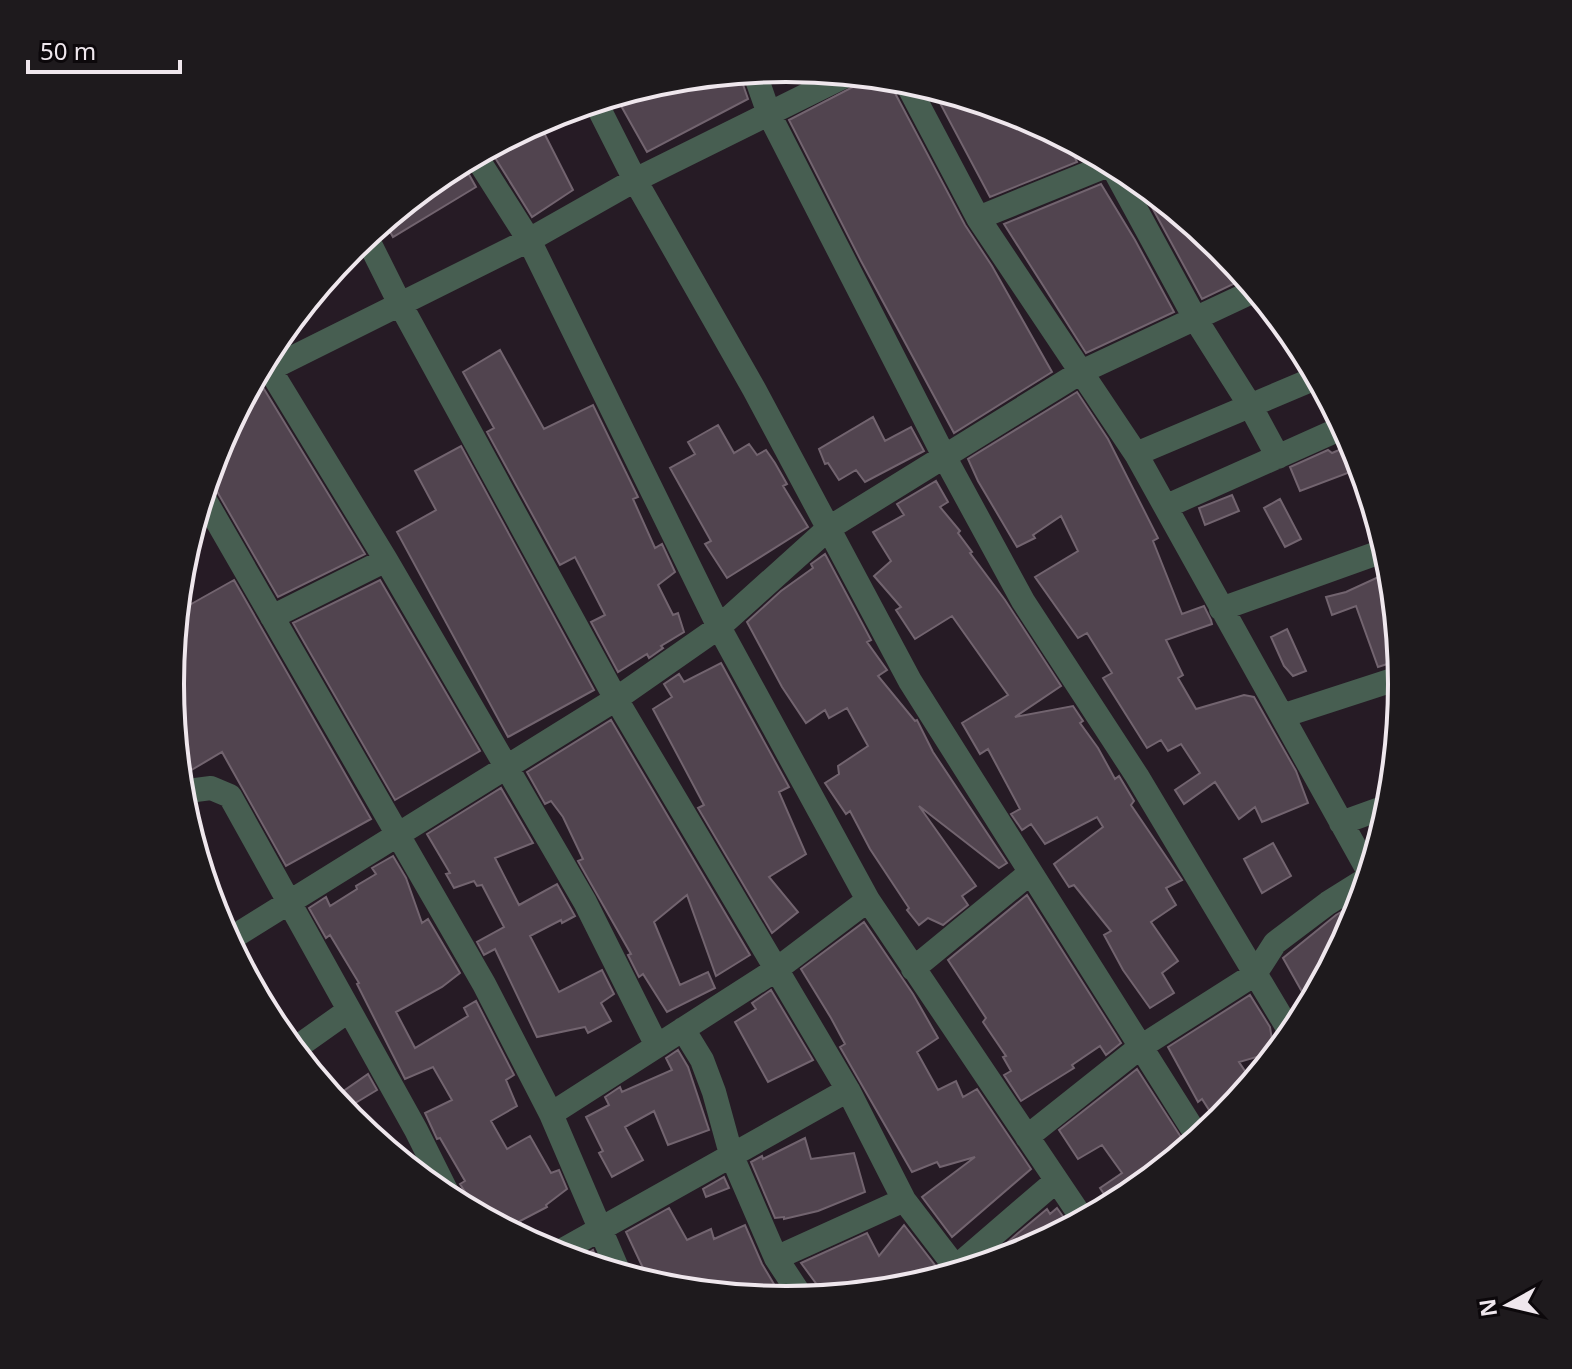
<svg xmlns="http://www.w3.org/2000/svg" width="1572" height="1369" viewBox="0 0 1572 1369" font-family="'Noto Sans',sans-serif">
	<style>
		.building { fill: #51444f; stroke: #72646f; stroke-width: 2 }
		.lines { fill: none; stroke-linecap: round; stroke-linejoin: round }
		.street { stroke: #475e51; stroke-width: 24 }
		.rim { fill: none; stroke: #efe7ed; stroke-width: 4 }
	</style>
	<rect width="100%" height="100%" fill="#261b25"/>
	<path class="building" d="M739,73l9,26 -101,53 -32,-57 51,-15z
		M872,77l15,1 78,147 27,41 60,106 -98,61 -93,-172 -72,-141z
		M932,88l90,27 44,24 11,23 -87,35z
		M538,121l35,69 -41,27 -43,-69z
		M462,162l14,25 -83,50 -9,-16 60,-49z
		M1136,178l86,71 24,29 -44,21z
		M1101,184l34,56 39,72 -88,41 -82,-129z
		M500,350l44,79 49,-24 45,92 -5,2 22,49 7,-4 13,28 -17,13 15,30 5,-2 6,19 -23,14 2,2 -14,10 -2,-4 -29,18 -27,-50 14,-7 -30,-58 -15,8 -73,-133 7,-4 -31,-56z
		M264,389l101,165 -87,43 -63,-109 -8,-9 10,-31 26,-50z
		M1077,392l31,47 50,99 -5,3 29,73 22,-8 7,14 1,4 -46,16 17,35 -5,3 18,31 48,-14 10,2 42,74 12,32 -46,19 -7,-15 -16,12 -24,-37 -31,22 -9,-14 25,-17 -19,-29 -13,7 -7,-11 -14,8 -44,-70 9,-5 -25,-40 -9,5 -43,-61 43,-26 -17,-35 -28,19 2,3 -18,9 -39,-66 -10,-22z
		M873,417l12,24 26,-14 13,24 -59,31 -9,-12 -17,10 -11,-17 -3,1 -6,-15z
		M718,425l16,28 15,-9 8,11 9,-5 9,13 12,21 -4,2 25,41 -81,51 -22,-34 6,-3 -41,-73 25,-14 -7,-12z
		M1353,444l8,24 -61,23 -10,-24 38,-17 4,3z
		M461,446l133,244 -86,47 -111,-205 39,-22 -21,-39z
		M936,481l12,21 -8,5 20,24 -2,2 14,19 -2,1 35,47 56,86 -46,31 58,-11 10,15 -3,2 18,25 17,31 4,-3 15,25 -3,4 51,75 -16,8 10,17 -25,17 27,39 -16,12 12,20 -24,15 -27,-38 -19,-35 7,-4 -37,-46 -5,2 -15,-23 49,-37 -6,-10 -52,27 -14,-20 -9,6 -11,-16 9,-5 -32,-60 -8,5 -18,-31 46,-28 -56,-79 -37,23 -19,-29 5,-3 -27,-31 17,-15 -18,-29 31,-17 -7,-11z
		M1232,495l7,16 -34,14 -6,-17z
		M1280,499l21,40 -16,8 -21,-39z
		M825,554l46,86 -4,2 20,28 -9,6 37,45 2,-1 16,32 74,111 -8,5 -80,-62 57,80 -14,10 6,9 -25,20 -15,-7 -9,7 -12,-15 2,-2 -39,-59 -20,-38 -4,3 -21,-31 14,-9 -1,-8 30,-20 -21,-38 -18,10 -4,-8 -19,13 -24,-36 -35,-65 34,-31 32,-23 -2,-4z
		M1387,573l6,12 7,75 -22,7 -22,-61 -24,9 -6,-18 20,-5z
		M234,580l137,239 -85,47 -64,-114 -39,23 -6,-10 -7,-81 7,-72z
		M380,580l100,171 -85,49 -102,-177z
		M1287,629l19,42 -13,5 -9,-10 -13,-29z
		M721,663l68,124 -10,5 27,62 -37,23 29,35 -26,21 -74,-125 6,-3 -51,-96 19,-12 -8,-13 15,-10 5,8z
		M611,720l139,235 -34,21 -29,-81 -33,27 26,63 28,-13 7,16 -48,24 -24,-38 -4,3 -11,-22 3,-1 -53,-93 5,-2 -20,-42 -12,-16 -6,3 -18,-32z
		M501,788l32,55 -38,15 24,47 38,-21 18,32 -13,7 -1,-3 -31,16 29,56 43,-22 12,24 -13,9 10,18 -23,12 -3,-6 -48,10 -42,-88 -11,6 -7,-13 27,-15 -22,-42 -5,1 -3,-5 -20,7 -8,-14 4,-1 -23,-39z
		M1273,843l18,33 -29,17 -18,-34z
		M393,856l13,22 16,45 6,-4 32,54 -18,14 -46,25 19,36 53,-32 -4,-8 12,-7 38,74 -8,5 11,26 -26,15 16,28 23,-13 21,37 8,-3 8,19 -21,16 1,2 -27,14 11,23 -43,-23 -10,-18 -4,3 -14,-22 5,-3 -25,-43 -3,1 -12,-26 27,-13 -19,-33 -28,12 -48,-95 2,-1 -29,-48 -4,3 -17,-30 17,-11 4,9 27,-17 -1,-3 20,-12 -4,-6z
		M1027,895l94,148 -15,12 -6,-9 -28,19 2,3 -53,33 -17,-26 7,-4 -8,-14 3,-1 -23,-34 3,-4 -38,-58z
		M1362,900l-7,21 -45,85 -27,-48 53,-43z
		M864,922l49,72 25,44 -21,14 21,38 18,-9 7,16 14,-8 54,80 -79,68 -30,-40 53,-40 -35,10 -3,-5 -25,10 -72,-125 5,-3 -14,-26 -30,-49z
		M771,990l42,70 -45,22 -33,-60 21,-13 -4,-6z
		M1250,995l20,32 4,25 -35,10 14,21 -35,41 -16,-25 -4,3 -30,-55z
		M678,1050l10,17 21,63 -41,15 -14,-34 -29,16 18,33 -31,17 -13,-24 4,-2 -17,-34 23,-12 -4,-8 15,-10 2,5 50,-22 -6,-12z
		M1137,1069l51,79 -60,49 -16,9 -12,-18 22,-15 -20,-28 -24,14 -19,-29z
		M368,1074l9,16 -35,21 -10,-12z
		M805,1138l6,21 43,-6 11,39 -47,19 -34,8v-2l-9,1 -24,-56 11,-6 1,3z
		M724,1177l5,11 -23,9 -3,-8z
		M669,1208l18,32 24,-11 3,10 31,-14 17,39 22,37 -119,-12 -14,-4 -25,-53z
		M1057,1208l14,20 -49,26 -30,9 -3,-4 28,-25 30,-25 3,5z
		M904,1225l41,53 -39,11 -20,2 -10,-12 -13,14 -37,4 -25,-34 66,-30 12,23z
		M593,1250l8,20 -27,-9z"/>
	<g class="lines">
		<path class="street" d="M754,71l15,43 175,342 79,145 114,175 155,259
			M905,80l73,138 158,236 234,420
			M595,101l40,79 119,209 156,292 289,458
			M475,155l54,85 190,387 149,273 216,321
			M1110,162l86,158 55,87 27,50
			M978,218l133,-54
			M366,236l33,66 217,397 232,391 56,110 56,73
			M264,360l122,200 199,342 72,144
			M256,376l273,-136 106,-60 214,-106
			M1136,454l182,-77
			M202,495l282,489 67,130 69,161
			M1167,506l177,-79
			M1221,609l165,-59
			M272,617l114,-57
			M1282,716l120,-39
			M180,792l31,-4 19,8 186,334 36,72
			M1341,823l50,-18
			M227,941l389,-242 103,-72 110,-99 252,-156 175,-82
			M913,969l117,-96
			M683,1029l19,31 12,32 17,62 45,104 27,41
			M293,1050l55,-39
			M551,1114l226,-145 91,-69
			M1027,1137l112,-89 116,-74 20,-31 53,-40 40,-25
			M554,1255l294,-165
			M776,1258l128,-58
			M956,1267l100,-86"/>
	</g>
	<path d="M0 0H1572V1369H0ZM184 684a602 602 0 1 1 1204 0a602 602 0 1 1-1204 0Z" fill="#1e1a1d" fill-rule="evenodd"/>
	<path class="rim" d="M184 684a602 602 0 1 1 1204 0a602 602 0 1 1-1204 0Z"/>
	<g transform="translate(1508 1305) rotate(262)" stroke="#0c080b" stroke-width="6" paint-order="stroke">
	<path d="M0-6L14 30L0 20L-14 30Z" fill="#efe7ed"/>
	<text y="-12" font-size="22" font-weight="bold" text-anchor="middle" fill="#efe7ed">N</text>
	</g>
	<path d="M28 60v12h152v-12" fill="none" stroke="#efe7ed" stroke-width="4"/>
	<text x="40" y="60" font-size="24" fill="#efe7ed" stroke="#0c080b" stroke-width="6" paint-order="stroke">50 m</text>
</svg>
